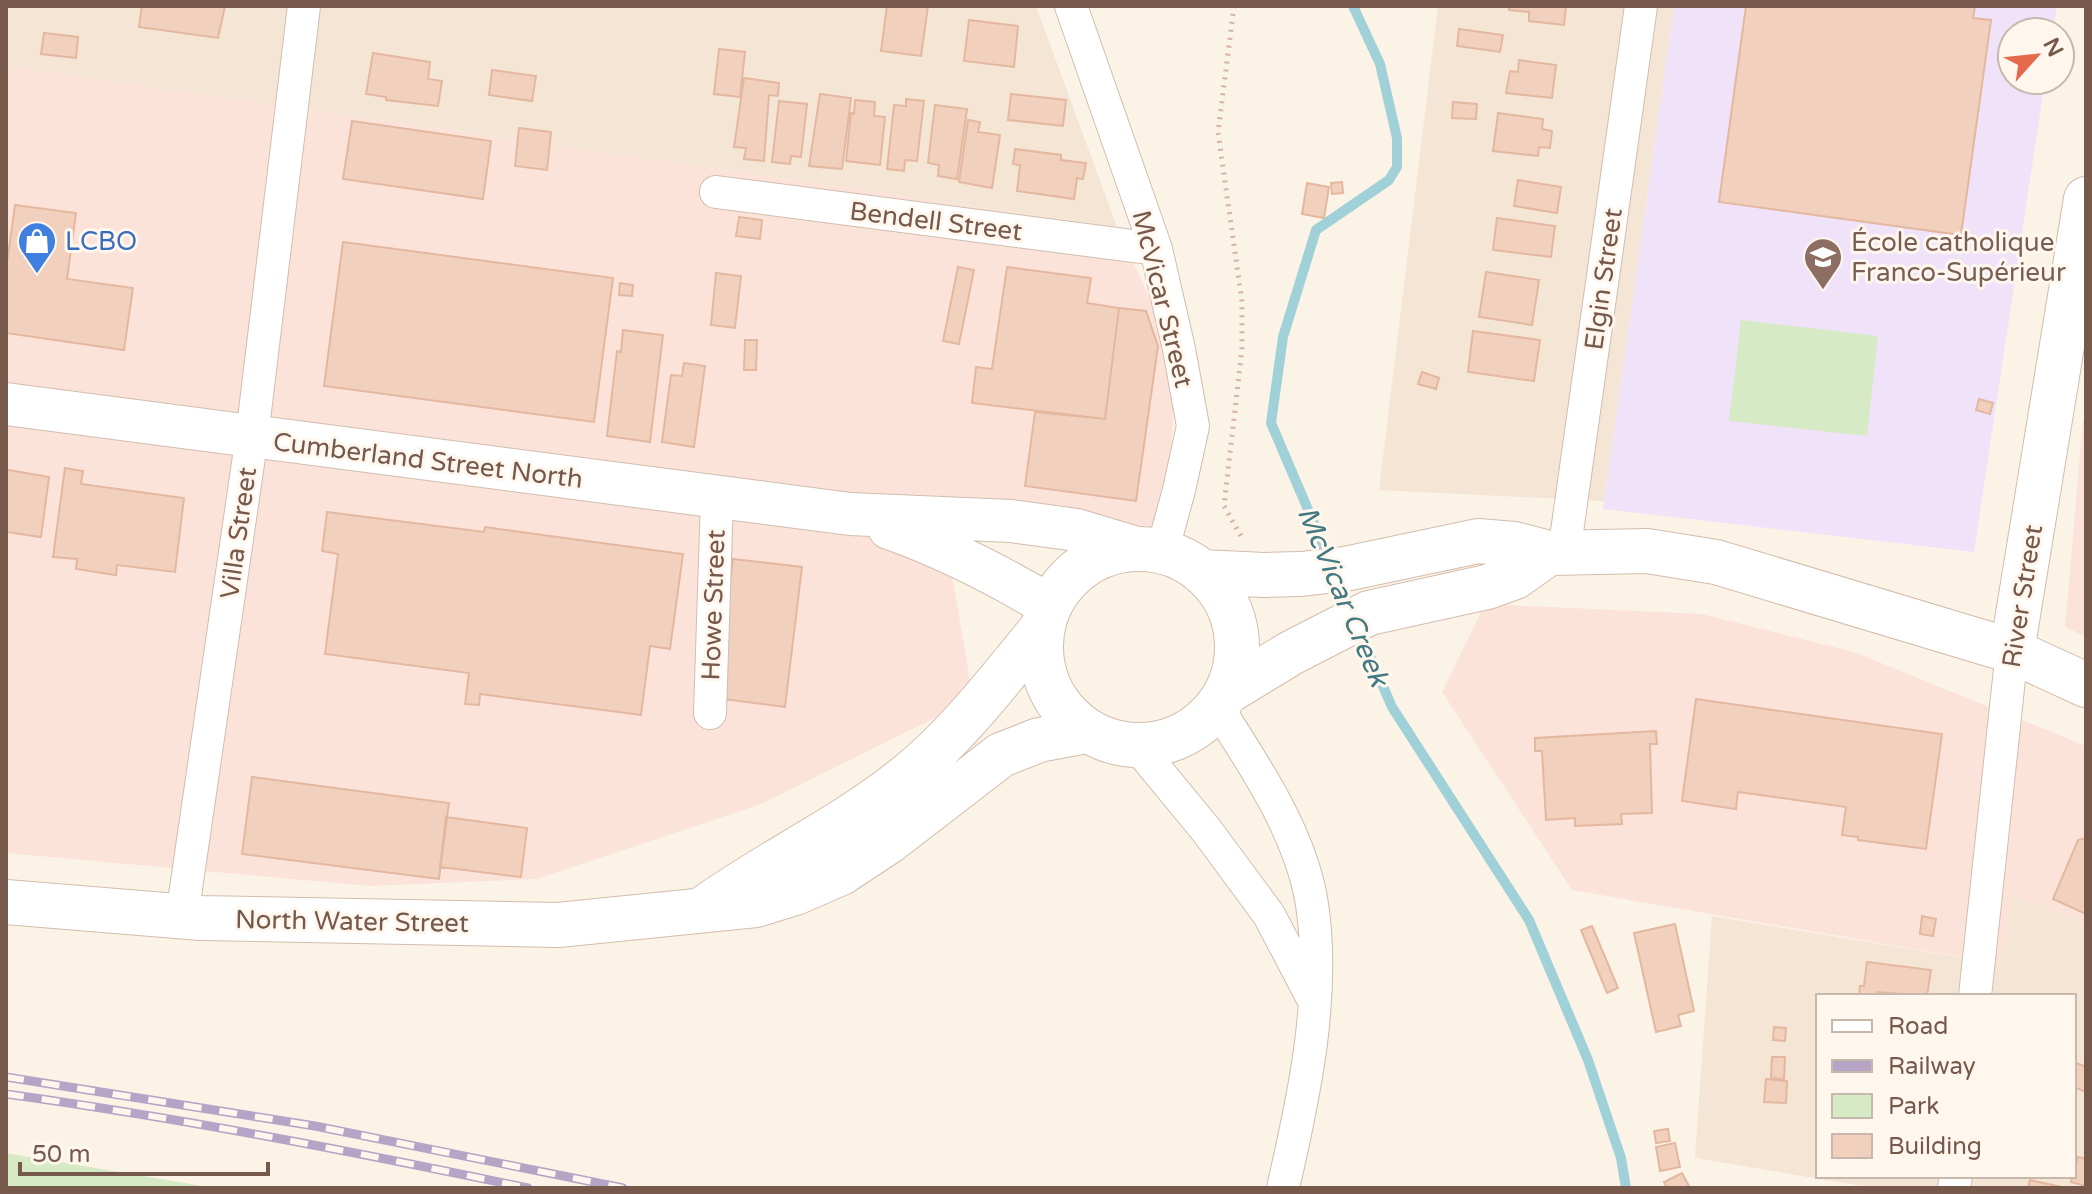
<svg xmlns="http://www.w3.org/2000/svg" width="2092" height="1194" viewBox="0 0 2092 1194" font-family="'Varela Round',sans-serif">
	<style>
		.residential { fill: #f4e5d5; fill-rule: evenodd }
		.commercial { fill: #fce3da }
		.education { fill: #f0e3f9 }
		.green { fill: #d5eac5 }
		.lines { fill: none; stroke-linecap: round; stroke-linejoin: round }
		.stream { stroke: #a1d1d8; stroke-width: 10 }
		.building { fill: #f1d1be; stroke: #e4b79f; stroke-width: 2 }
		.minor-casing { stroke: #d0bdaf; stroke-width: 34 }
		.tertiary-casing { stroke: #d0bdaf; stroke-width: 44 }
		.secondary-casing { stroke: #d3bcad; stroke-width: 46 }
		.path { stroke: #d7b4a1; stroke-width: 5; stroke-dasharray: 2 6; stroke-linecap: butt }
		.minor { stroke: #fff; stroke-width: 32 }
		.tertiary { stroke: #fff; stroke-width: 42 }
		.secondary { stroke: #fff; stroke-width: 44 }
		.rail-casing { stroke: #b6a4c6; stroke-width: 9 }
		.rail { stroke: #fff7ed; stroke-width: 6; stroke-dasharray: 18; stroke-linecap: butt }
		.labels { text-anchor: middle; stroke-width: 6; stroke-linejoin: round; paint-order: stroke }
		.street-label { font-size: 26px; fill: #76594b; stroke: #fff7ed }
		.shop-label { font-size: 26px; fill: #366cbe; stroke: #fff7ed; text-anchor: start }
		.education-label { font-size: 26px; fill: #785e54; stroke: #fff7ed; text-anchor: start }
		.water-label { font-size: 28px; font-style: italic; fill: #427982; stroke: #fff7ed }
	</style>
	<rect width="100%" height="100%" fill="#fcf3e7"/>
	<path class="residential" d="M6,6h1030l81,221 -1111,-161z
		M1438,6h236l-70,495 -225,-11z
		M2012,894l74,30v264h-212l-179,-30 17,-242 288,48zM1818,996h256v180h-256z"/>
	<path class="commercial" d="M6,66l1111,161 40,87 17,83 -7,134 -226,-22 32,190 -214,106 -222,74 -168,7 -363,-33z
		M2083,420l3,1v216l-21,-10z
		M1485,604l217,10 152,38 232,94v178l-74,-30 -11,70 -429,-74 -130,-198z"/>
	<path class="education" d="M1674,6h383l-4,26h-41v48h33l-71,472 -371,-43z"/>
	<path class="green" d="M1741,320l137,16 -11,100 -138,-15z
		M6,1153l208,35h-208z"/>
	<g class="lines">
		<path class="stream" d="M1330,561l-59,-138 12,-86 33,-107 73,-50 8,-13v-29l-17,-74 -27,-58
			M1337,580l14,33
			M1359,631l33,76 137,213 59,140 33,98 5,30"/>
	</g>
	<path class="building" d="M142,6h83l-7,32 -79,-11z
		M887,6h41l-7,50 -40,-5z
		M1509,6h57l-2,19 -35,-4v-9l-20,-2z
		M1746,6h229l-2,12 18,2 -30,215 -242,-33z
		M969,20l49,6 -4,41 -50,-6z
		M1459,29l44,6 -3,17 -43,-6z
		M44,33l34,4 -2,21 -35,-4z
		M719,49l26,3 -5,45 -26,-3z
		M373,53l57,9 -2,17 14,2 -4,25 -52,-6v-3l-20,-3z
		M1519,60l37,5 -4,33 -46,-5 4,-22 8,1z
		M492,70l44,6 -4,25 -43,-6z
		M744,78l35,5 -1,13 -9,-1 -5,66 -20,-2 2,-11 -12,-1z
		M820,94l31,4 -9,71 -33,-3z
		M1011,94l55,6 -3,26 -55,-6z
		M906,99l18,2 -7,60 -12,-1 -1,11 -17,-2 7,-64 12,1z
		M855,100l20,2 -1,14 11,1 -5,48 -34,-4 5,-48 3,1z
		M779,101l28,3 -6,53 -10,-1 -1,8 -18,-2z
		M1453,102l24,2 -1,15 -24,-1z
		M935,105l32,4 -10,70 -19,-3 1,-11 -11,-2z
		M1498,113l45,6 -1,10 10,2 -2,17 -11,-1 -1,9 -45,-5z
		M968,120l12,2 -2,10 22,3 -8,53 -33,-6z
		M352,121l139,20 -8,58 -140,-20z
		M519,128l32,4 -4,38 -32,-4z
		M1015,149l46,6v5l25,3 -3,16 -6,-1 -3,21 -57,-8 3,-26 -7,-1z
		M1518,180l43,7 -4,26 -43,-7z
		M1342,182l1,11 -11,1 -1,-11z
		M1307,183l22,4 -5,31 -22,-4z
		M15,205l61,8 -9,66 66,9 -9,62 -118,-17v-63z
		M739,217l23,3 -2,19 -24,-3z
		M1497,218l58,8 -4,31 -58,-7z
		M343,242l270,36 -19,144 -270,-36z
		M958,267l16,3 -15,74 -16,-3z
		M1007,267l84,11 -4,25 32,5 -14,111 -133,-16 4,-36 16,2z
		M1486,272l53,8 -7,45 -53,-8z
		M716,273l25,3 -6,52 -24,-3z
		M620,283l13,2 -1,11 -13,-1z
		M1119,308l27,3 12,35 -22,155 -111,-15 10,-74 70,7z
		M623,330l40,5 -13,107 -43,-6 10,-85 4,1z
		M1473,331l67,9 -6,41 -66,-9z
		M745,340h12l-1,30h-12z
		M684,363l21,3 -11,81 -32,-5 9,-67 11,1z
		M1422,372l17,6 -3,11 -18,-5z
		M1979,399l14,4 -3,11 -14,-4z
		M65,468l18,3 -2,13 103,14 -9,74 -58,-7 -1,10 -40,-6 1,-10 -24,-2z
		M9,470l40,7 -8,60 -35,-5v-60z
		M327,512l157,20 1,-5 198,27 -13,95 -20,-3 -9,69 -161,-21 -1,11 -14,-1 4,-31 -144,-19 13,-100 -16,-3z
		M733,559l69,8 -17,140 -70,-9z
		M1696,699l246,35 -16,115 -68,-9v-3l-16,-2 4,-28 -108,-15 -2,17 -54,-8z
		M1656,731l1,13h-7l2,69 -31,1 1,10 -47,2v-8l-29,2 -4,-69h-7v-13z
		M252,777l197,26 -10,76 -197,-25z
		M446,817l81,11 -6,49 -81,-10z
		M2086,838v76l-33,-15 25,-59z
		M1922,916l14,3 -3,17 -13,-2z
		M1675,924l19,87 -16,4 3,11 -25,6 -22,-99z
		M1592,926l26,62 -11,5 -26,-63z
		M1867,962l64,8 -4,26 -50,-4 -1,4h-17l1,-10h4z
		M1774,1027l12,1 -1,13 -12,-1z
		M1772,1057h13l-1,22 -13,-1z
		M2074,1062l12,5v25l-12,-5z
		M1766,1079l21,2 -1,22 -22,-1z
		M1668,1129l2,12 -14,2 -2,-12z
		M1675,1143l5,24 -20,4 -4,-24z
		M2078,1157l8,2v27l-15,-4z
		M1682,1173l8,15h-23l-3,-6z
		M2030,1180l32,7v1h-34z"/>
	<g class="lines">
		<defs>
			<path id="minor" d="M1071,6l85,243 23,100 14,77 -14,64 -17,62
				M716,192l440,57
				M1564,553l77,-547
				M1217,707c37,58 81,122 94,191 16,93 -7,199 -28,290
				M710,713l7,-215
				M1137,746l70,85 62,84 43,82
				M182,916l70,-480 52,-430
				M1975,996l37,-345
				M1954,1188l2,-12"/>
			<path id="tertiary" d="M6,404l844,110 161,7 66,9 63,19
				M889,528c57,20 109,47 161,78"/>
			<path id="secondary" d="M1041 647a98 98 0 1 1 196 0a98 98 0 1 1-196 0Z
				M1202,572l62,3 37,-1 44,-5 133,-28 36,3 35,9 98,-2 69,11 296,89 74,34
				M2012,651l74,-452
				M1227,692l64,-39 78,-40 118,-26 28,-10 34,-24
				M6,902l195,16 357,7 198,-20 39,-12 46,-20 47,-31 113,-87 38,-15 48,-9
				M707,906c65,-46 138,-80 200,-130 52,-42 94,-98 136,-149"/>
		</defs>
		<use href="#minor" class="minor-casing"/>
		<use href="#tertiary" class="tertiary-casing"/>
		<use href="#secondary" class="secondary-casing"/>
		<path class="path" d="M1234,6l-16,126 24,170v47l-18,157 17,30"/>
		<use href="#minor" class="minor"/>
		<use href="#tertiary" class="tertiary"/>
		<use href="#secondary" class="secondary"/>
		<defs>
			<path id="rail" d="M6,1077l309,49 308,62
				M6,1094c175,24 349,58 522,94"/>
		</defs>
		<use href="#rail" class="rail-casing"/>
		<use href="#rail" class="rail"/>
	</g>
	<defs>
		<symbol id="shop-pin" viewBox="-11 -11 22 30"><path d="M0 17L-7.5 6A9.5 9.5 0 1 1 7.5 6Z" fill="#3f7fe0" stroke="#fff7ed"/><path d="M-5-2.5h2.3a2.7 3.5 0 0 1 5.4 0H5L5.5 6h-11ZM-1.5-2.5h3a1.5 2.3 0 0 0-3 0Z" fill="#fff"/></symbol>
		<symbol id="school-pin" viewBox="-11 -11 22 30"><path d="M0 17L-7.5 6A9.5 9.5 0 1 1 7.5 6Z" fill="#8d6e63" stroke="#fff7ed"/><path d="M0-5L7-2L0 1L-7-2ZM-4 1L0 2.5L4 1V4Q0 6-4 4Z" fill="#fff"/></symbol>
	</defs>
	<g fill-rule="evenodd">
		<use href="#shop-pin" x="15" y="219" width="44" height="60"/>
		<use href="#school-pin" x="1801" y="235" width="44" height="60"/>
	</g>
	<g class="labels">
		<g class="street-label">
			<text transform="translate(936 221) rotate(7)" y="9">Bendell Street</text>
			<text transform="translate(1603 279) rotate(-82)" y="9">Elgin Street</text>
			<text transform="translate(1163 299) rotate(76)" y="9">McVicar Street</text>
			<text transform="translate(428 460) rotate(7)" y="9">Cumberland Street North</text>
			<text transform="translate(238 533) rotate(-82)" y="9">Villa Street</text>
			<text transform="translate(2022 596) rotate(-81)" y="9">River Street</text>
			<text transform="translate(713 605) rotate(-88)" y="9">Howe Street</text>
			<text transform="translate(352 921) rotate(1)" y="9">North Water Street</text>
		</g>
		<g class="shop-label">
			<text x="65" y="250">LCBO</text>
		</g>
		<g class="education-label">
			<text x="1851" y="251">École catholique<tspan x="1851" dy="30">Franco-Supérieur</tspan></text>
		</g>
		<g class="water-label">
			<text transform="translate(1344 596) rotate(67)" y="10">McVicar Creek</text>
		</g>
	</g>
	<rect width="2092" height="1194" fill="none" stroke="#76594b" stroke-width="16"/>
	<rect x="1816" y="994" width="260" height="184" fill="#fff7ed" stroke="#c8b8ac" stroke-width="2"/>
	<rect x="1832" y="1020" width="40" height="12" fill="#ffffff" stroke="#c8b8ac" stroke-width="2"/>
	<text x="1888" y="1034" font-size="24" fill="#76594b">Road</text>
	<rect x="1832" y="1060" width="40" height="12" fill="#b6a4c6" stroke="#c8b8ac" stroke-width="2"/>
	<text x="1888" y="1074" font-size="24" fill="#76594b">Railway</text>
	<rect x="1832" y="1094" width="40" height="24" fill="#d5eac5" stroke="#c8b8ac" stroke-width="2"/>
	<text x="1888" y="1114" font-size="24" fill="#76594b">Park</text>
	<rect x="1832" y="1134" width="40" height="24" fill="#f1d1be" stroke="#c8b8ac" stroke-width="2"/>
	<text x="1888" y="1154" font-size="24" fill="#76594b">Building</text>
	<g transform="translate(2036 56) rotate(63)"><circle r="38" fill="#fff7ed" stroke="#c8b8ac" stroke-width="2"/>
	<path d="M0-6L14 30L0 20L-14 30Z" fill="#e56a4d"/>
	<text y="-12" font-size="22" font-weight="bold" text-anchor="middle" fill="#76594b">N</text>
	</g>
	<path d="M20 1162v12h248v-12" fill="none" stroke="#76594b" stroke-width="4"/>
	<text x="32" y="1162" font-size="24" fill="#76594b" stroke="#fff7ed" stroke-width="6" paint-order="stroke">50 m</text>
</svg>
